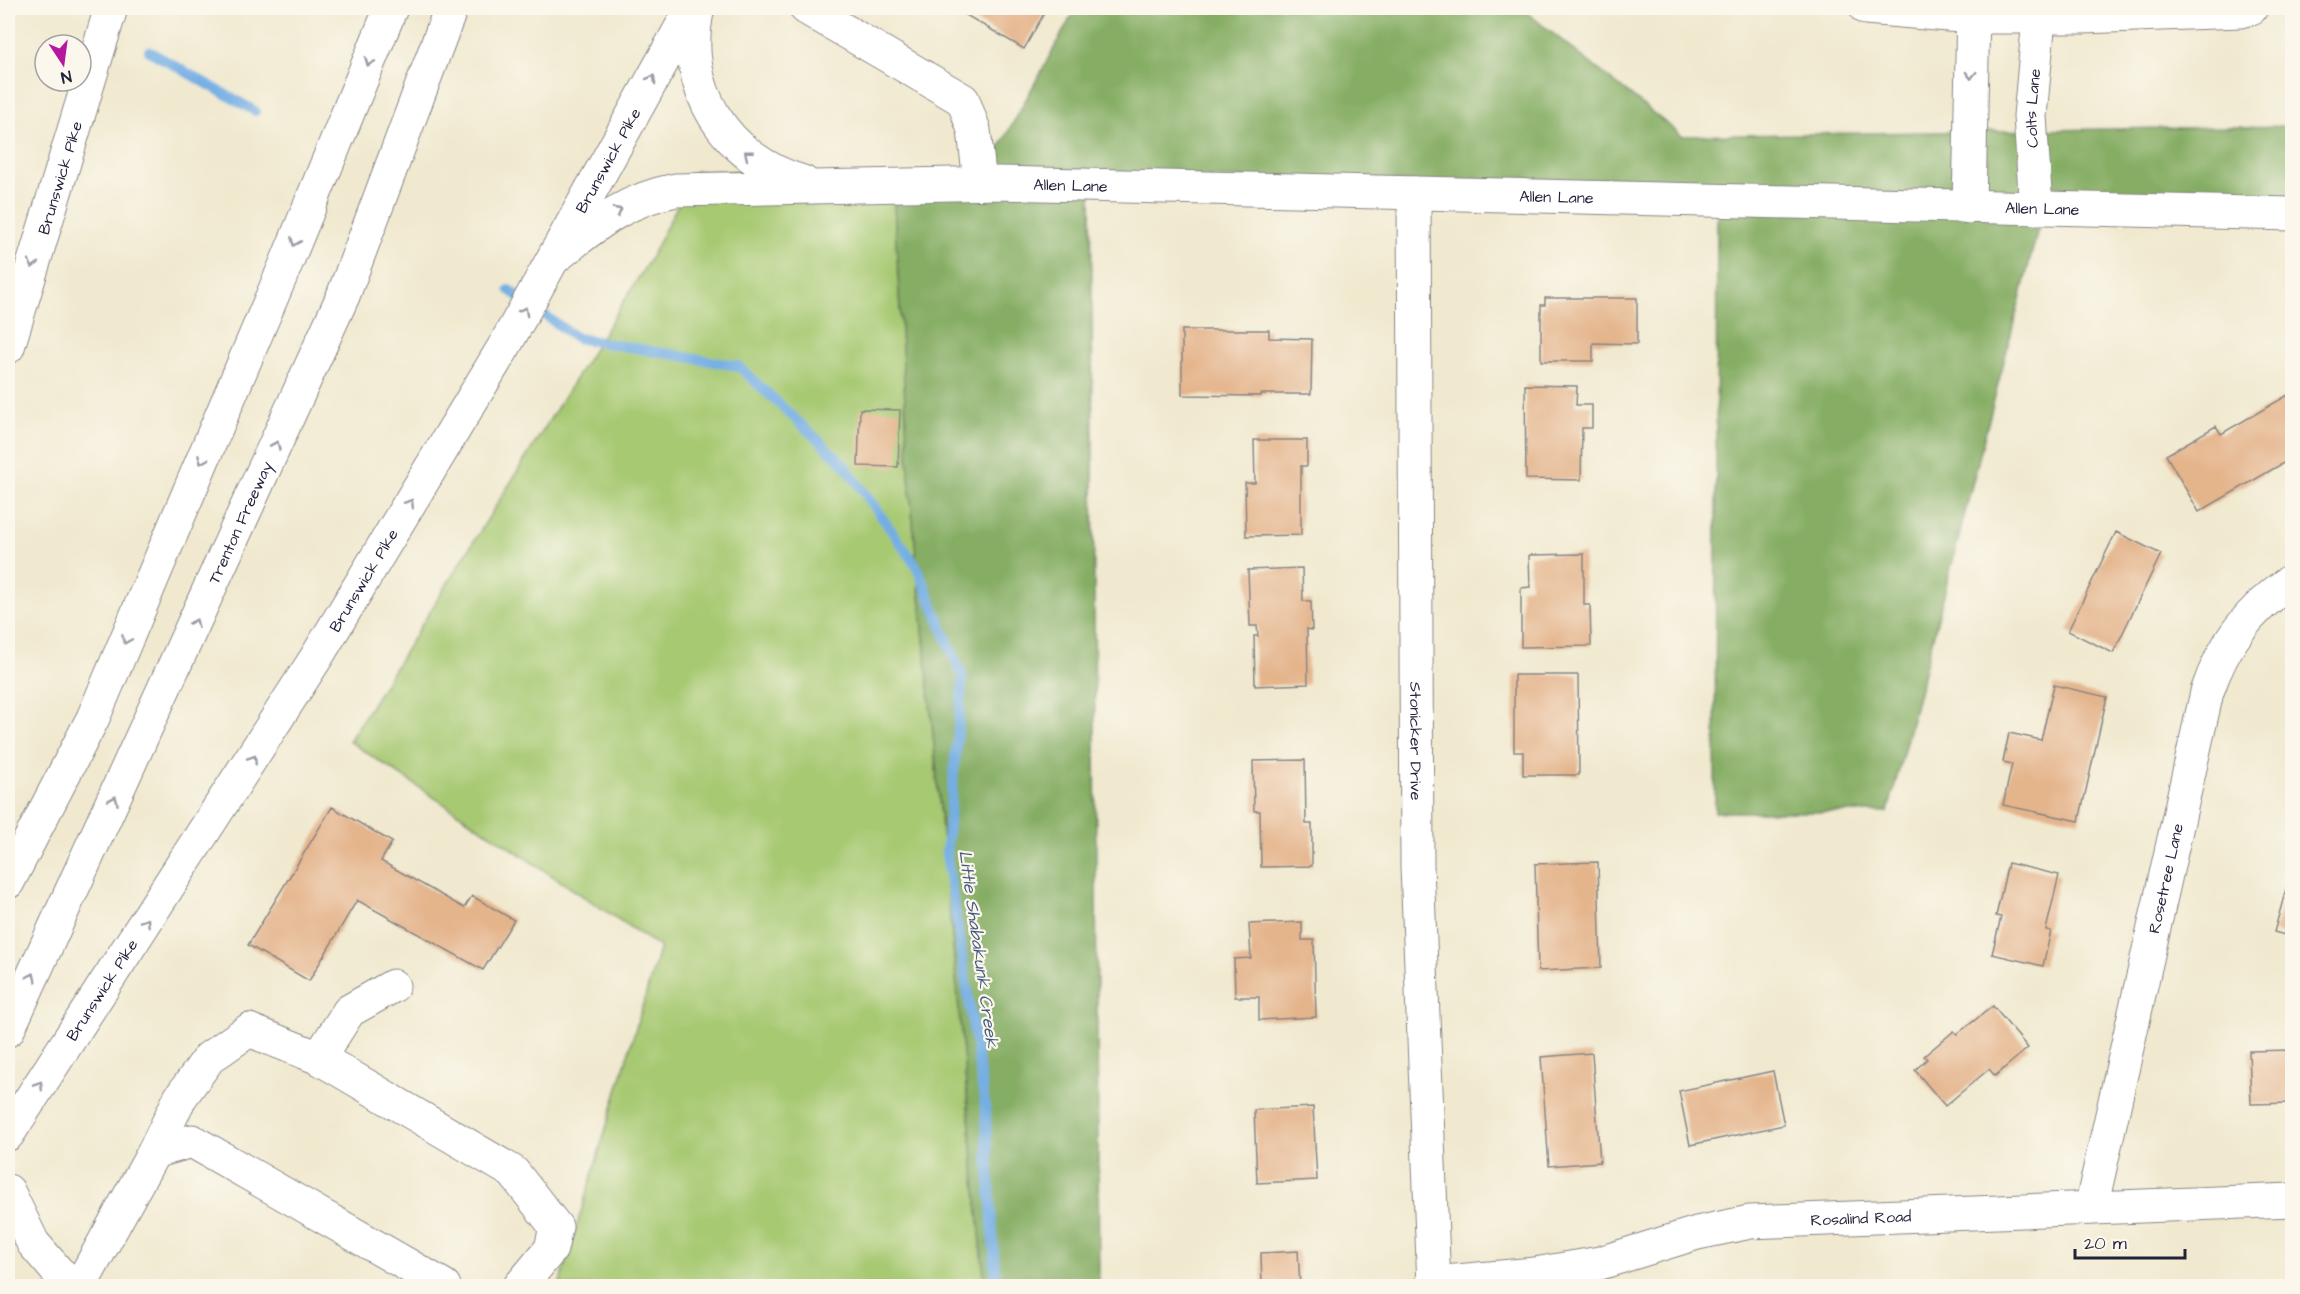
<svg xmlns="http://www.w3.org/2000/svg" width="2300" height="1294" viewBox="0 0 2300 1294" font-family="'Architects Daughter',sans-serif">
	<style>
		.green { fill: #a7c972; stroke: #647656; stroke-width: 1.5 }
		.forest { fill: #85ad64; stroke: #546850; stroke-width: 1.5 }
		.lines { fill: none; stroke-linecap: round; stroke-linejoin: round }
		.stream { stroke: #74aee4; stroke-width: 10 }
		.building { fill: #e4b48b }
		.minor-casing { stroke: #898685; stroke-width: 35 }
		.major-casing { stroke: #898685; stroke-width: 35 }
		.highway-casing { stroke: #898685; stroke-width: 35 }
		.minor { stroke: #fff; stroke-width: 33 }
		.major { stroke: #fff; stroke-width: 33 }
		.highway { stroke: #fff; stroke-width: 33 }
		.oneway { stroke: #9c9ca7 }
		.labels { text-anchor: middle; stroke-width: 4.5; stroke-linejoin: round; paint-order: stroke }
		.street-label { font-size: 16px; fill: #22223b; stroke: #fbf7ec }
		.water-label { font-size: 18px; font-style: italic; fill: #435a7f; stroke: #fbf7ec }
	</style>
	<rect width="100%" height="100%" fill="#fbf7ec"/>
	<filter id="ink" filterUnits="userSpaceOnUse"><feTurbulence type="fractalNoise" baseFrequency=".0167" numOctaves="2"/><feDisplacementMap in="SourceGraphic" scale="12" xChannelSelector="R" yChannelSelector="G"/><feConvolveMatrix kernelMatrix="1 2 1 2 8 2 1 2 1" color-interpolation-filters="sRGB"/></filter>
	<filter id="wash" filterUnits="userSpaceOnUse"><feTurbulence type="fractalNoise" baseFrequency=".008" numOctaves="4" result="noise"/><feDisplacementMap in="SourceGraphic" scale="24" xChannelSelector="R" yChannelSelector="G"/><feGaussianBlur stdDeviation="1.35" result="paint"/><feColorMatrix in="noise" values="0 0 0 0 0 0 0 0 0 0 0 0 0 0 0 0 0 1.4 0 .05"/><feComposite in="paint" operator="in"/></filter>
	<g filter="url(#wash)">
		<rect width="100%" height="100%" fill="#f0e9cf"/>
		<path class="green" d="M695,171l80,1 118,13 17,305 75,796h-426l101,-339 -311,-206 300,-480z"/>
		<path class="forest" d="M1076,8h445l161,128 610,-10v73l-245,-5 -159,618h-173l2,-624 -626,-13 8,1111h-114l-75,-796 -17,-305 87,-2z"/>
		<g class="lines">
			<path class="stream" d="M149,51l106,60
				M509,290l68,48 161,28 105,97 73,102 47,113 -17,175 39,252 11,181"/>
		</g>
		<g id="blocks">
			<path class="building" d="M954,8h93l-23,41z
				M1545,298h92v46l-44,-1v18h-52v-56h4z
				M1182,330h87v8l43,1 -1,55h-50v2l-79,-1z
				M1525,385l52,1 -1,19h16v23h-10l-1,52 -55,-1z
				M2288,395l4,7v56l-93,54 -33,-57 50,-29 5,8z
				M860,409l40,1 -2,57 -40,-1z
				M1254,440h53v26h-6v69l-55,1 -1,-53h10z
				M2116,532l45,22 -48,99 -45,-22z
				M1584,554v51h6l1,41 -70,1v-59l9,-1 -1,-32z
				M1302,568l1,33h8l1,29 -5,-1 1,55 -53,2 -1,-50h4l-1,-10h-7l-2,-56z
				M1514,675h64l1,100h-56v-23h-9z
				M2054,685l53,12 -28,124 -76,-16 9,-41 -9,-2 6,-29 32,7z
				M1305,760l1,64h6v42l-51,1 -1,-56h-6l-1,-50z
				M332,807l60,35 -11,19 83,47 8,-12 42,24 -31,50 -126,-70 -48,81 -61,-36z
				M1598,862l3,106 -63,3 -3,-107z
				M2008,863l51,12 -13,55 5,1 -8,35 -51,-12 9,-37 -5,-1z
				M2292,868v69l-18,-5z
				M1302,922v18h12l2,77 -57,3v-23h-24l-1,-38 17,-1 -2,-34z
				M1993,1006l35,42 -33,28 -6,-7 -44,37 -30,-36 12,-11 -3,-3 30,-25 3,3z
				M2292,1050v53l-41,1 -2,-53z
				M1592,1053l8,109 -51,4 -8,-109z
				M1773,1071l11,54 -94,20 -11,-54z
				M1313,1107l4,73 -60,3 -3,-73z
				M1298,1251l2,35h-38l-1,-33z"/>
		</g>
	</g>
	<g filter="url(#ink)">
		<use href="#blocks" fill-opacity="0" stroke="#898685" stroke-width="1.5"/>
		<g class="lines">
			<defs>
				<g id="minor">
					<path d="M698,8c-19,79 28,152 105,174"/>
					<path d="M806,8l157,92 11,30 6,53"/>
					<path d="M1866,8l106,9h111l157,-6 11,-3"/>
					<path id="s1" d="M1414,193l3,674 17,419"/>
					<path d="M1969,207l4,-199"/>
					<path id="s2" d="M2036,208l-6,-92 10,-108"/>
					<path id="s3" d="M554,258c41,-32 69,-58 122,-68l323,-7 1293,31"/>
					<path d="M393,986l-44,25 -30,47 194,114 43,55 -5,22 -31,37"/>
					<path d="M154,1152l26,-54 29,-40 40,-28 70,28"/>
					<path d="M8,1191l25,52 25,29 17,14"/>
					<path id="s4" d="M2091,1208l116,-516c17,-50 42,-82 85,-112"/>
					<path id="s5" d="M1434,1283l101,-9 65,-11 97,-30 53,-11 542,-22"/>
					<path d="M80,1286l74,-134 38,-11 252,145"/>
				</g>
				<g id="major">
					<path id="s6" d="M8,347l103,-339"/>
					<path id="s7" d="M8,1134l308,-476 189,-313 187,-337"/>
				</g>
				<g id="highway">
					<path d="M8,882l85,-164 192,-452 106,-258"/>
					<path id="s8" d="M8,1030l335,-734 108,-288"/>
				</g>
			</defs>
			<use href="#minor" class="minor-casing"/>
			<use href="#major" class="major-casing"/>
			<use href="#highway" class="highway-casing"/>
			<use href="#minor" class="minor"/>
			<use href="#major" class="major"/>
			<use href="#highway" class="highway"/>
		</g>
		<defs><path id="oneway-chevron" d="M-2-3.5L2.5 0L-2 3.5" fill="none" stroke-width="1.6" stroke-linecap="round" stroke-linejoin="round" transform="scale(1.5)"/></defs>
		<g class="oneway">
			<use href="#oneway-chevron" transform="translate(369 62) rotate(112)"/>
			<use href="#oneway-chevron" transform="translate(1971 75) rotate(91)"/>
			<use href="#oneway-chevron" transform="translate(652 79) rotate(-61)"/>
			<use href="#oneway-chevron" transform="translate(748 154) rotate(-141)"/>
			<use href="#oneway-chevron" transform="translate(618 211) rotate(-28)"/>
			<use href="#oneway-chevron" transform="translate(295 242) rotate(112)"/>
			<use href="#oneway-chevron" transform="translate(33 264) rotate(107)"/>
			<use href="#oneway-chevron" transform="translate(524 311) rotate(-61)"/>
			<use href="#oneway-chevron" transform="translate(276 445) rotate(-66)"/>
			<use href="#oneway-chevron" transform="translate(202 460) rotate(113)"/>
			<use href="#oneway-chevron" transform="translate(410 503) rotate(-59)"/>
			<use href="#oneway-chevron" transform="translate(195 623) rotate(-66)"/>
			<use href="#oneway-chevron" transform="translate(126 640) rotate(113)"/>
			<use href="#oneway-chevron" transform="translate(253 759) rotate(-57)"/>
			<use href="#oneway-chevron" transform="translate(114 800) rotate(-66)"/>
			<use href="#oneway-chevron" transform="translate(146 922) rotate(-57)"/>
			<use href="#oneway-chevron" transform="translate(32 977) rotate(-65)"/>
			<use href="#oneway-chevron" transform="translate(39 1085) rotate(-57)"/>
		</g>
	</g>
	<g class="labels">
		<g class="street-label">
			<text dy="6" stroke="none"><textPath href="#s2" startOffset="100">Colts Lane</textPath></text>
			<text dy="6" stroke="none"><textPath href="#s7" startOffset="1144">Brunswick Pike</textPath></text>
			<text dy="6" stroke="none"><textPath href="#s6" startOffset="177">Brunswick Pike</textPath></text>
			<text dy="6" stroke="none"><textPath href="#s3" startOffset="536">Allen Lane</textPath></text>
			<text dy="6" stroke="none"><textPath href="#s3" startOffset="1022">Allen Lane</textPath></text>
			<text dy="6" stroke="none"><textPath href="#s3" startOffset="1508">Allen Lane</textPath></text>
			<text dy="6" stroke="none"><textPath href="#s8" startOffset="558">Trenton Freeway</textPath></text>
			<text dy="6" stroke="none"><textPath href="#s7" startOffset="658">Brunswick Pike</textPath></text>
			<text dy="6" stroke="none"><textPath href="#s1" startOffset="548">Stonicker Drive</textPath></text>
			<text dy="6" stroke="none"><textPath href="#s4" startOffset="338">Rosetree Lane</textPath></text>
			<text dy="6" stroke="none"><textPath href="#s7" startOffset="172">Brunswick Pike</textPath></text>
			<text dy="6" stroke="none"><textPath href="#s5" startOffset="434">Rosalind Road</textPath></text>
		</g>
		<g class="water-label">
			<text transform="translate(979 949) rotate(82)" y="6">Little Shabakunk Creek</text>
		</g>
	</g>
	<rect width="2300" height="1294" fill="none" stroke="#fbf7ec" stroke-width="30"/>
	<g transform="translate(63 63) rotate(167)"><circle r="28" fill="#fbf7ec" stroke="#a4a2a5" stroke-width="1.5"/>
	<path d="M0-4.5L10 22L0 15L-10 22Z" fill="#b5179e"/>
	<text y="-9" font-size="16" font-weight="bold" text-anchor="middle" fill="#22223b">N</text>
	</g>
	<path d="M2075 1249v9h110v-9" fill="none" stroke="#22223b" stroke-width="3"/>
	<text x="2084" y="1249" font-size="18" fill="#22223b" stroke="#fbf7ec" stroke-width="4.5" paint-order="stroke">20 m</text>
</svg>
